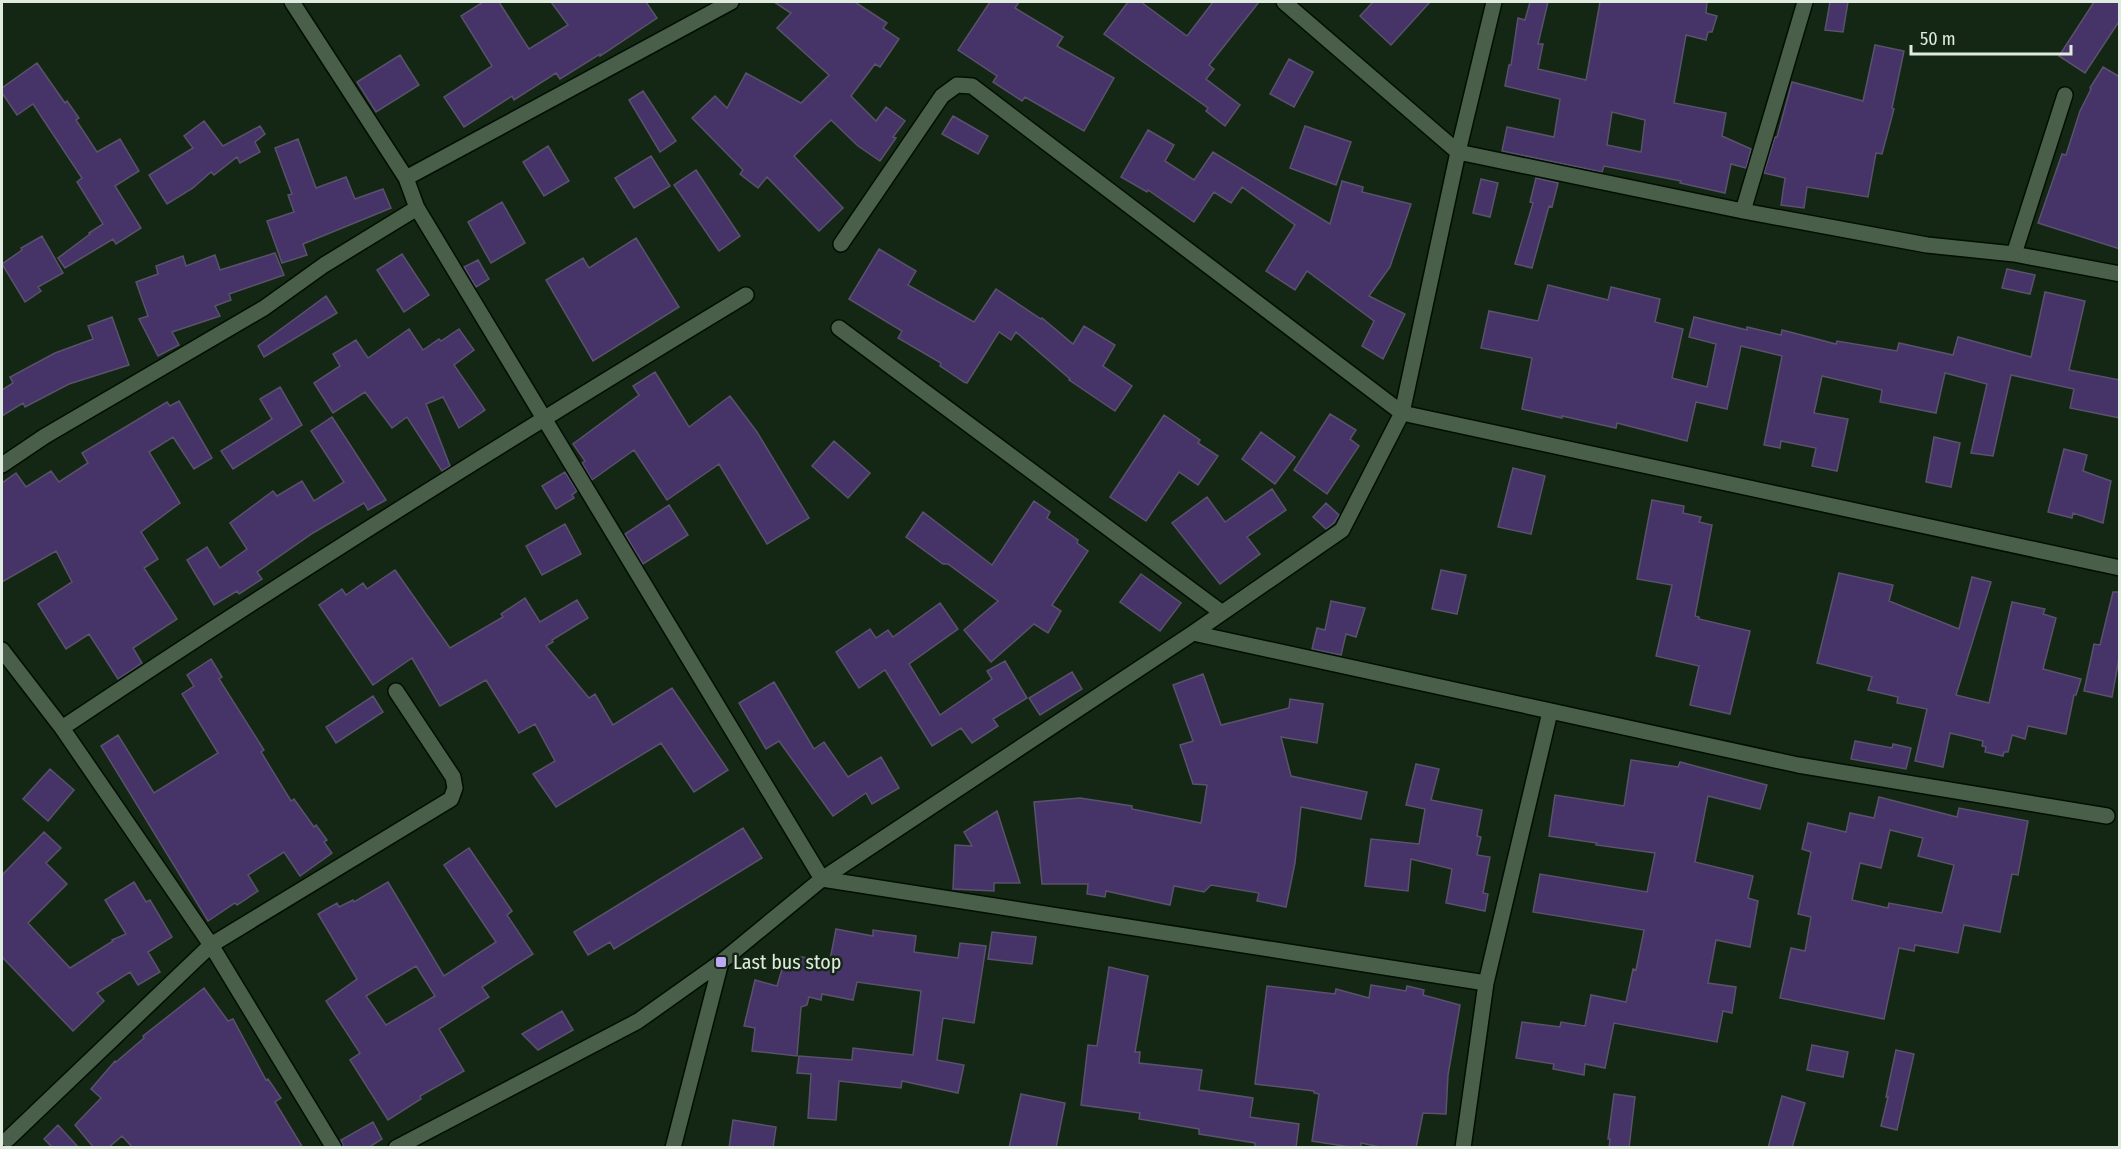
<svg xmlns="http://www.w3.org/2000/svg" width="2121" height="1149" viewBox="0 0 2121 1149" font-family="'Fira Sans Condensed',sans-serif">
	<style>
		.building { fill: #463469; stroke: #59526b; stroke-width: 1.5; fill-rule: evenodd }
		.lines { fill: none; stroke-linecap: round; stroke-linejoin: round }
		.minor-casing { stroke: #010f02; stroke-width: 18 }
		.tertiary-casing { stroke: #010f02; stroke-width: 18 }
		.minor { stroke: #4a5f49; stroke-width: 15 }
		.tertiary { stroke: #4a5f49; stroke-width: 15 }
		.poi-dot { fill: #bfa9f4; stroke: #142614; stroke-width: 2 }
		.labels { text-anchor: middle; stroke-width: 5; stroke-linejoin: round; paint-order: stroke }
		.poi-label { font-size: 20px; fill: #dfebde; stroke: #142614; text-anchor: start }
	</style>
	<rect width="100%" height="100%" fill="#142614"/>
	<path class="building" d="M483,2h16l30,47 39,-24 -17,-23h95l11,16 -57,38v-2l-40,25 -4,-6 -42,27 -2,-4 -48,31 -20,-30 48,-31 -31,-50z
		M774,2h81l32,21 -4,5 16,11 -19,28 -5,-3 -24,32 25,25 10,-14 19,14 -12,16 3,1 -16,23 -22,-15 -27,-26 -37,36 49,52 -24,23 -52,-54 -9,11 -18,-14 3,-4 -51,-52 23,-22 12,12 19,-35 55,30 28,-28 -52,-47 14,-15z
		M990,2h29l-4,6 48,29 -6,9 57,32 -30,53 -59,-34 -3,4 -29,-19 4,-6 -39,-26z
		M1128,2h13l46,34 26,-34h46l-50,63 5,4 -8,10 34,26 -15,21 -19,-15 2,-3 -104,-74z
		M1373,2h57l-39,43 -31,-29z
		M1530,2h18l-10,42h5l-5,25 48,11 14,-78h107l-1,11 11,3 -5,16h-4l-2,8 -20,-5 -12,68 52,10 -4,23 29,13 -5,19 -15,-4 -6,29 -45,-10 1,-2 -77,-15 -2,6 -100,-21 5,-24 47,10 6,-38 -55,-13 4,-21h2l7,-47 7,2zM1612,112l33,8 -4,32 -34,-7z
		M1830,2h18l-5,30 -18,-2z
		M2094,2h26v18l-35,53 -26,-17z
		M1875,45l29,6 -12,57 2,1 -12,45 -6,-1 -8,44 -61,-10 -3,21 -23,-3 4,-27 -21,-5 11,-36h2l15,-55 71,19z
		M400,55l19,30 -43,27 -19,-30z
		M1289,59l24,13 -19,35 -24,-13z
		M37,63l28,40 2,-2 12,17 -3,2 21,32 23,-13 19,32 -24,15 26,42 -25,16 -3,-5 -48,29 -7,-10 32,-24 -1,-1 14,-9 -26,-42 5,-4 -49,-74 -16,11 -15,-22v-5z
		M2103,67l17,10v172l-82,-26 24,-69 4,1 14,-44 11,-22 -1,-1z
		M643,91l33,50 -16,11 -31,-52z
		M953,116l35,20 -10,18 -36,-20z
		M204,121l19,25 37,-20 5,8 -10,8 5,10 -20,11 -3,-6 -23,18 -3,-3 -18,16 -26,16 -18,-29 44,-27 -9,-12z
		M1305,126l46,16 -15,43 -46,-17z
		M1148,130l26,15 -9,16 29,19 19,-28 117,72 12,-43 21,6 -1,5 49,12 -21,63 -21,29 36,18 -22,45 -21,-13 12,-25 -67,-50 -12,19 -29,-19 29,-46 -53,-38 -11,16 -17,-11 -20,30 -46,-32 -1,2 -26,-15z
		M298,139l18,49 30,-11 9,22 28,-10 8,19 -88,36 4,11 -25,8 -15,-42 27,-9 -6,-17 4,-1 -17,-46z
		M548,146l21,35 -25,15 -21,-34z
		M651,156l19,30 -36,22 -19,-30z
		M696,170l44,66 -21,15 -45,-66z
		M1536,178l22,5 -6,24 -3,-1 -17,62 -17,-4 18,-61 -3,-1z
		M1481,179l17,4 -8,34 -17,-4z
		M502,202l23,41 -34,20 -23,-41z
		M42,236l21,37 -25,14 3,4 -16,11 -23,-38 20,-14 -1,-2z
		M636,238l43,69 -86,54 -47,-81 37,-22 6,10z
		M879,249l37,22 -8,14 66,37 22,-33 45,30 1,-1 31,26 11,-18 31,19 -12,21 29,20 -17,25 -46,-31 1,-1 -54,-47 -5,8 -12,-8 -32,51 -3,-1 -24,-16 1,-3 -43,-25 4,-7 -53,-32z
		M275,253l9,22 -55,19 2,6 -16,6 5,10 -48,16 7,13 -21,11 -19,-37 9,-3 -12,-34 22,-8 -2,-8 27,-10 3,10 29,-11 5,15z
		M402,254l27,41 -25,17 -27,-42z
		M478,260l11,19 -13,8 -12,-20z
		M2007,269l28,6 -5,19 -28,-6z
		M1548,285l60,15 3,-13 49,12 -5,23 28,7 -11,49 35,9 9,-43 -27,-7 5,-20 53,13v-3l34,8 1,-5 54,14 1,-3 60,10 2,-8 54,12 5,-18 73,20 14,-65 40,9 -16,69 51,10v38l-50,-10 4,-19 -63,-14 -18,81 -22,-3 16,-69 -42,-11 -9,40 -56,-11 2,-12 -60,-14 -8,37 34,6 -11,52 -25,-5 4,-18 -35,-7 -1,7 -16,-3 18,-89 -41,-10 -14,63 -31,-7 -9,39 -70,-18 -1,5 -54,-12v2l-40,-9 10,-51 -51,-10 8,-37 49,10z
		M326,296l11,17 -73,44 -6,-11z
		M112,317l17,48 -60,19 -44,23 -2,-4 -21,13v-26l11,-7 -3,-6 45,-24 38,-14 -5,-13z
		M409,329l14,21 16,-11 2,2 18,-12 15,21 -20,15 31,45 -26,18 -16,-31 -17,7 24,62 -8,5 -35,-54 -15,11 -27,-36 -32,21 -19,-30 26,-17 -7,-12 23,-14 12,18z
		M655,372l34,55 41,-31 27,36 52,86 -42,26 -48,-80 -52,36 -33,-50 -42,30 -10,-17 3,-2 -12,-17 66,-49 -6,-9z
		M280,387l22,38 -69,44 -12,-18 51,-32 -12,-20z
		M179,401l33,57 -18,11 -21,-32 -24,15 31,51 -39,29 17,27 -14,9 33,51 -44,29 9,15 -24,16 -29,-45 -23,15 -28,-45 34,-22 -16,-31 -54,31v-99l14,-10 10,14 25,-16 8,11 29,-19 -6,-10 85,-51 3,4z
		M1330,414l26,16 -6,9 9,7 -32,48 -33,-24z
		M1164,415l36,25 -2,3 20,13 -20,29 -19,-13 -33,49 -36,-24z
		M332,417l54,83 -18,10 -4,-7 -51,30 -56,39 5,7 -23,15 -2,-3 -23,14 -27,-45 20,-13 13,21 27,-19 -17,-26 43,-32 4,5 25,-15 12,20 30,-19 -33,-51z
		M1261,432l34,25 -20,27 -33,-25z
		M1934,437l26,6 -9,44 -25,-5z
		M834,441l36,32 -22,25 -36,-32z
		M2064,449l23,6 -4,16 28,10 -8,42 -30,-10 -1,5 -24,-6z
		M1513,468l32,8 -14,58 -33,-7z
		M565,472l12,19 -5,4 2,3 -18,11 -14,-23z
		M1272,489l14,21 -39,27 13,17 -40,30 -48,-61 35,-26 18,25z
		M1652,500l32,6 -1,7 18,4 -2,5 13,3 -17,91 4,1v2l51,12 -20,83 -40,-9 9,-39 -43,-10 16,-71 -35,-6z
		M1034,501l16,11 -3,6 31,22 -1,3 11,8 -36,54 9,6 -13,22 -14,-9 -43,38 -27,-32 34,-29 -50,-37h-5l-37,-27 17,-25 69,53z
		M1326,503l13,12 -5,8 -8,6 -13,-12z
		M669,505l19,30 -45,29 -18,-30z
		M565,524l16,30 -39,21 -16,-29z
		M395,570l55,78 53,-31 -2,-3 24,-16 15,24 37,-22 11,18 -36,22 1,2 -7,4 43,52 6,-4 18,31 59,-37 56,82 -34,22 -33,-49 -105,64 -23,-33 22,-13 -20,-37 -16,9 -33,-53 -46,26 -28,-48 -39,27 -54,-80 23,-16 4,6 17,-12 4,6z
		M1441,570l25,5 -9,39 -25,-5z
		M1839,573l54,12 -4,16 70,28 13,-52 19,5 -35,113 33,8 23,-101 33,7 -2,5 13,4 -13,51 38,10 -5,16h-2l-8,39 -38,-8 -3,13 -13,-4 -4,17h-4l-1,4 -18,-4 1,-5 -4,-1 1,-5 -33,-8 -7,34 -28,-6 12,-52 -30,-6 1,-6 -30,-7 4,-13 -55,-14z
		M1141,574l40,29 -21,28 -40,-29z
		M2113,592h7v61l-8,44 -28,-6 10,-47 6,1z
		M1331,601l34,7 -9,29 -10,-3 -5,21 -29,-6 5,-21 8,2z
		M940,603l18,26 -49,35 31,51 52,-36 -5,-8 18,-10 22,37 -34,21 5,7 -26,17 -11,-15 -29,18 -47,-76 -26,18 -23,-36 34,-23 6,9 12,-8 5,7z
		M211,659l11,18 -3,2 45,71 -3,2 30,49 3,-2 20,28 2,-2 11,15 -3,2 8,11 -32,23 -16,-24 -36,23 10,16 -21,14 -2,-2 -27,18 -107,-175 17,-11 36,58 64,-40 -36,-59 12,-8 -7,-11z
		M1072,672l10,17 -42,26 -11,-17z
		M1203,674l18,51 68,-17 1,-9 33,5 -6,39 -36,-6 10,39 76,16 -6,27 -60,-12 -6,56 -9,44 -29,-6 2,-8 -48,-8 -7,7 -30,-6 -4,19 -64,-14 -1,6 -18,-3 1,-10h-46l-8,-82 46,-4 52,8v3l69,14 6,-38 -14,-1 -13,-39 13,-4 -20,-56z
		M774,682l40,67 10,-7 24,35 33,-20 18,31 -27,16 -6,-11 -33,23 -54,-75 -13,8 -27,-46z
		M373,696l10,16 -47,31 -10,-16z
		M1855,741l37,7 1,-4 18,4 -5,21 -55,-10z
		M1631,760l47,7 2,-5 87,23 -7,24 -52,-13 -13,66 58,14 -5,22 10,3 -8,46 -34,-7 -8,43 28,4 -4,26 -9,-2 -6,31 -103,-19 -9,45 -20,-4 -1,11 -31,-6 1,-5 -38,-6 6,-36 38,5 1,-5 24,4 6,-31 35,7 7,-33 3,1 8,-40 -111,-18 7,-38 107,18 8,-39 -59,-8 1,-2 -48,-7 6,-41 69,11z
		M1416,764l23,5 -8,31 51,10 -5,26 4,1 -4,18 13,2 -7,36 5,1 -3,17 -39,-8 6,-34 -41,-10 -3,32 -43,-5 6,-47 48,5 6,-35 -19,-4z
		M50,769l24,21 -26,31 -25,-22z
		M1879,797l78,20 2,-9 69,13 -10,54 -6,-1 -12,58 -36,-7 -6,28 -43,-8 -1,6 -15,-3 -15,71 -104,-21 11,-50 14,3 6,-34 -13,-3 13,-62 -9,-3 6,-26 38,9 4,-19 24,5zM1890,830l33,8 -5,18 36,9 -12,48 -53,-10 -1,5 -36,-8 8,-37 21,5z
		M997,811l23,72h-26v8l-41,-2 2,-44 17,1 -8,-14z
		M743,828l19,30 -148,91 -4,-7 -22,13 -14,-23z
		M44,832l17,16 -15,15 21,21 -39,39 42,45 43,-27 -1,-1 14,-6 -21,-34 29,-18 12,20 4,-2 22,37 -24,15 12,20 -22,13 -8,-13 -33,21 7,8 -31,30 -71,-74v-82z
		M469,848l43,63 -5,4 26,39 -51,33 7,10 -50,32 25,42 -44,25 1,3 -33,21 -38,-60 10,-7 -34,-52 31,-22 -39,-65 19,-11 2,4 14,-7 1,2 34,-20 56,94 52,-34 -52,-77zM416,966l19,30 -49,29 -20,-29z
		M836,929l37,7v-6l43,6 -2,16 44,6 2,-15 26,3 -12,77 -31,-5 -6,42 27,5 -6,28 -56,-12 -1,7 -62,-7 -3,39 -28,-2 3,-44 -14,-1 2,-17 53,4 1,-12 60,7 8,-64 -64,-9 -4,18 -31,-6 -1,6 -12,-3 -2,8 -6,2 -4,49 -45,-5 3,-23 -11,-2 11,-46 22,6 6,-20 17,-9 30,3z
		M992,932l44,5 -4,27 -44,-5z
		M1109,967l39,9 -13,76h5l-1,11 63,7 -3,20 54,8 -3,19 49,7 -3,24h-41v-5l-56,-9v-5l-60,-10 1,-6 -59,-8 7,-60 9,1z
		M1371,985l35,6 1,-5 17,4 -1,5 37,10 -12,70 -2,39 -23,-1 -7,35h-31l-24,-5v5h-4l-45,-7 7,-47 -5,-1v-2l-59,-7 12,-98 68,8 1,-5 33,9z
		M204,988l24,33 5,-2 33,61 2,-1 13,19 -6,4 28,46h-170l-11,-12 -14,12h-14l-19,-23 26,-27 -10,-9 24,-28 1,1 28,-24 -1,-2z
		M562,1011l11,19 -35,20 -16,-16z
		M1812,1045l36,7 -5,25 -36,-7z
		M1896,1050l18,4 -17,76 -16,-4 7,-29h-2z
		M1021,1094l44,9 -9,45h-47z
		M1614,1094l21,3 -6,51h-20l1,-9h-2z
		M1782,1096l23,7 -13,45h-24z
		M733,1120l43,7 -3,21h-44z
		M373,1122l9,17 -14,9h-24l-3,-8z
		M58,1125l21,23h-26l-9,-9z"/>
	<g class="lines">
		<defs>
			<path id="minor" d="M292,2l114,176 11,30 405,671 664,104
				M1284,2l174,150 285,59 184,34 87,9 106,20
				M406,178l325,-176
				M1743,211l62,-209
				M841,244l101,-148 15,-11 15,1 430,327 718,155
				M2014,254l51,-159
				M839,328l382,284
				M2,465l43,-29 219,-128 60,-43 93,-57
				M1193,633l605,132 309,51
				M2,650l60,78 149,217 123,203
				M62,728c224,-150 453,-293 684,-433
				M721,962l101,-83 371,-246 149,-103 60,-117 56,-261 36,-150
				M8,1139l203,-194 240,-146 4,-11 -2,-11 -57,-86
				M1463,1148l23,-165 64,-271"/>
			<path id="tertiary" d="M396,1148l242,-127 83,-59
				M673,1148l48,-186"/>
		</defs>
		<use href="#minor" class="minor-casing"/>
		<use href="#tertiary" class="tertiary-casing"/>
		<use href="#minor" class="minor"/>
		<use href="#tertiary" class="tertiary"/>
	</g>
	<rect class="poi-dot" x="715" y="956" width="12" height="12" rx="3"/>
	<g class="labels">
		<g class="poi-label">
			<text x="733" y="969">Last bus stop</text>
		</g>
	</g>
	<rect width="2121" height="1149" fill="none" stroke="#dfebde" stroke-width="6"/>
	<path d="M1911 45v9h160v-9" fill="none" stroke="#dfebde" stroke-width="3"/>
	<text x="1920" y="45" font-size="18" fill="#dfebde" stroke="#142614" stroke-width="4.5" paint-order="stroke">50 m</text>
</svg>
